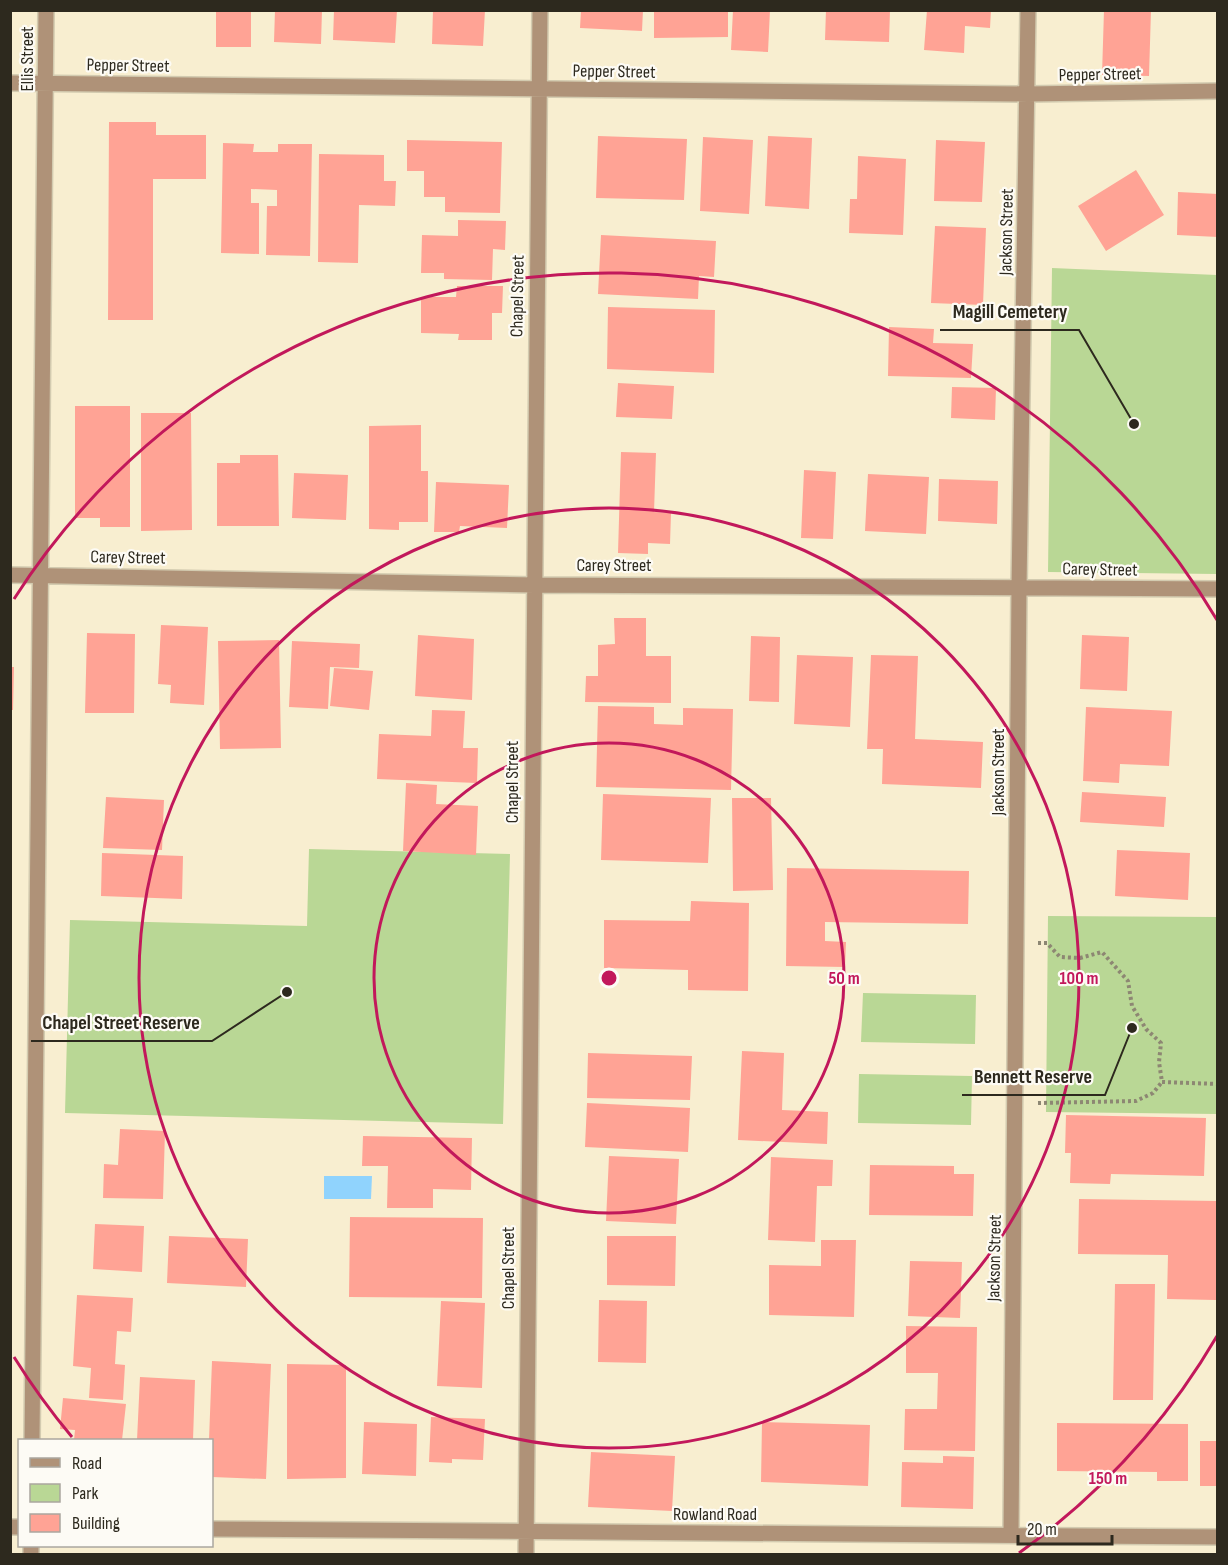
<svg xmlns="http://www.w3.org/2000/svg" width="1228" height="1565" viewBox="0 0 1228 1565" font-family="'Sofia Sans Condensed',sans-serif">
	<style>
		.green { fill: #b9d795 }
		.water { fill: #90d3fd }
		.building { fill: #ffa395 }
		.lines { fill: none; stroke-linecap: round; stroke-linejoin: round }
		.minor-casing { stroke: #d3cbb0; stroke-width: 18 }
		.path { stroke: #8d8773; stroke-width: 4; stroke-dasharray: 3 3; stroke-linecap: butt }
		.minor { stroke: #af9278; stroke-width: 15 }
		.ring { fill: none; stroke: #c2185b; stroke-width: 3 }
		.labels { text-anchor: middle; stroke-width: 4.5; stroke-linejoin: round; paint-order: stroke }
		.street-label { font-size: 18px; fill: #2d291e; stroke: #fdfbf5 }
		.centre { fill: #c2185b; stroke: #fdfbf5; stroke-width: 3 }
		.ring-label { font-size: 18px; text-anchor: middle; font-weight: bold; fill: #c2185b; stroke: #fdfbf5; stroke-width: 4.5; stroke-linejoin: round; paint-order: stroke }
		.leader { fill: none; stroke: #2d291e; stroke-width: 2 }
		.callout-dot { fill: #2d291e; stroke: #fdfbf5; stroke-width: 2 }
		.callout-label { font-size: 20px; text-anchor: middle; font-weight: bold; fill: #2d291e; stroke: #fdfbf5; stroke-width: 4.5; stroke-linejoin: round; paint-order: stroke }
	</style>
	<rect width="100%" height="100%" fill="#f8eed0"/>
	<path class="green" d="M1052,268l165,7v299l-169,-2z
		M309,849l201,5 -7,270 -438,-11 5,-193 237,6z
		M1048,916l169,1v197l-171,-2z
		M863,993l113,2 -1,49 -114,-2z
		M859,1074l113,2 -1,49 -113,-2z"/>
	<path class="water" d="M324,1176h48l-1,23h-47z"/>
	<path class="building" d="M216,10h35v37h-35z
		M275,10h47l-1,34 -47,-2z
		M334,10h63l-2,33 -62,-3z
		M433,10h52l-2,36 -51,-2z
		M581,10h62l-1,21 -62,-3z
		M654,10h74v27l-74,1z
		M733,10h37l-2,42 -37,-2z
		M826,10h64l-1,32 -64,-2z
		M927,10h64l-1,18 -25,-2 -1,27 -40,-3z
		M1104,10h47l-2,66 -47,-1z
		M109,122h47v13h50v44h-53v141h-45z
		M598,136l89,3 -3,61 -88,-2z
		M768,136l44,2 -3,71 -44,-3z
		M703,137l50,3 -4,74 -49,-3z
		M407,140l95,2 -2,71 -55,-1v-15h-21v-26h-17z
		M936,140l49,2 -3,60 -48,-1z
		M223,143l31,1 -1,8h25v-8h34l-2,112 -44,-1 1,-49h10v-16l-26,-1v14h8v51l-38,-1z
		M319,154l65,1v26h12l-1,25 -36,-1 -1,58 -40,-1z
		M858,156l48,3 -3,76 -54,-2 1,-34h7z
		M1136,170l28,45 -58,36 -28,-45z
		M1178,192l40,2v43l-41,-2z
		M458,220l48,1 -1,29 -12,-1 -1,31 -48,-1v-6h-23l1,-38 36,1z
		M935,226l51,2 -3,77 -52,-2z
		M601,235l115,6 -2,36 -15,-1 -1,23 -100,-5z
		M457,286h46l-1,27h-10v27h-34l1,-6 -38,-1v-36h35z
		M608,307l107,3 -1,63 -107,-4z
		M889,327l45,2 -1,14 40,1 -2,34 -83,-2z
		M618,383l56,3 -2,33 -56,-2z
		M952,387l44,1 -1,32 -44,-2z
		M75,406h55v121h-30v-9h-25z
		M141,413h50l1,117 -51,1z
		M421,425v46h7v51h-29v8l-30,-1v-103z
		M621,452l35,1 -2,59 17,1 -1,31 -22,-1v11l-30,-1z
		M240,455h38l1,71h-62v-63h23z
		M804,470l32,2 -3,67 -32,-1z
		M294,473l54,2 -2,45 -54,-2z
		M868,474l61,3 -3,57 -61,-3z
		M939,479l59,2 -1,43 -59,-3z
		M436,482l73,3 -2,43 -47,-2 -1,6h-25z
		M614,618h32v38h25v47l-86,-1 1,-26h12v-31l17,-1z
		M161,625l47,2 -4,78 -34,-2 1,-18 -13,-1z
		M87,633l48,1 -1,79h-49z
		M418,635l56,4 -2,61 -57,-4z
		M1082,635l47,2 -2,54 -47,-2z
		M751,636l29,1 -1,65 -30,-1z
		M279,640l2,108 -61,1 -2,-108z
		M292,641l68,3 -1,24 -29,-1 -2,42 -39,-2z
		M797,655l56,2 -3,70 -56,-3z
		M871,655l47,1 -3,83 68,3 -2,46 -99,-4 1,-35h-16z
		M10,667h4l-1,43h-3z
		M334,668l39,3 -4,39 -39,-4z
		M598,706l56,1v17l29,1v-17l50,1 -2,81 -135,-3z
		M1086,707l86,4 -3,55 -49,-2 -1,19 -36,-2z
		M432,710l33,1 -2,37h15l-1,35 -100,-4 2,-45 52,2z
		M406,783l31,2 -1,19 42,2 -2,49 -73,-4z
		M1082,792l84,5 -2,30 -84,-5z
		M603,794l108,4 -3,65 -107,-3z
		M106,797l58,3 -2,50 -59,-2z
		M732,798h39l2,92 -40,1z
		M1117,850l73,3 -2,47 -73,-4z
		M102,853l81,3 -1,43 -81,-3z
		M787,868l182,3 -1,53 -143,-2v19l21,1 -1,25 -59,-1z
		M691,901l58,2 -1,88 -60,-1v-20l-84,-2v-48l86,1z
		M742,1051l42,2 -2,57 46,2 -1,32 -89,-4z
		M588,1053l104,3 -2,44 -103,-2z
		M587,1103l103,5 -2,44 -103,-5z
		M1066,1115l140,3 -2,58 -93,-2 -1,10 -40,-1 1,-30h-6z
		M120,1129l45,2 -2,68 -60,-1 1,-34 14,1z
		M363,1136l109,2 -1,52 -38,-1v19h-46l1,-42h-26z
		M609,1156l70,3 -3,65 -70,-3z
		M771,1157l62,3 -1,26h-15l-2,56 -47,-2z
		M870,1165l84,1v8h20l-1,42 -104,-1z
		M1079,1199l139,2 -2,99 -49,-1 1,-44 -90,-1z
		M350,1217l133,1 -1,80 -133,-1z
		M95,1224l49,2 -2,46 -49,-3z
		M169,1236l79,3 -2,48 -79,-4z
		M607,1236h69l-1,50 -68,-1z
		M821,1240h35l-2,77 -85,-2v-50l52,1z
		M910,1261l52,1 -2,56 -52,-2z
		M1115,1284h40l-2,116h-40z
		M77,1295l56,3 -2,34 -14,-1 -2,33 10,1 -2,35 -34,-2 2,-30 -18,-2z
		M599,1300l48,1 -1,62 -48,-1z
		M441,1301l44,2 -3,85 -45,-2z
		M906,1326l71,1 -2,124 -71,-1 1,-41h32l1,-36h-32z
		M212,1361l59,3 -5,115 -54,-2v-37h-3z
		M287,1364l59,1v113l-59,1z
		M140,1377l55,3 -2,60h-56z
		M63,1398l63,6 -4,36h-48l1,-10 -15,-1z
		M431,1417l54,2 -2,41 -31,-1v4l-23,-1z
		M364,1422l53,2 -1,52 -54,-2z
		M762,1422l108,3 -2,61 -107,-4z
		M1057,1423l131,1v57h-31v-9l-100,-1z
		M1200,1441h18v45h-18z
		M591,1452l84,4 -3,55 -84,-4z
		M943,1456l31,1 -1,52 -72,-2 1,-45 41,1z"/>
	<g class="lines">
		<defs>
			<path id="minor" d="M10,83l1018,11 190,-3
				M10,575l524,10 684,4
				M32,1440l14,-1430
				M10,1527h10
				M212,1529l1006,8
				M1011,1534l8,-947 9,-577
				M31,1554v-8
				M526,1554l14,-1544"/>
		</defs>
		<use href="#minor" class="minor-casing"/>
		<path class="path" d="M1038,943h9l13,14 20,1 22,-6 26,29 4,25 14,23 15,14 -2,19 3,20 56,2
			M1038,1103l98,-2 17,-8 9,-11"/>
		<use href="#minor" class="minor"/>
	</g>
	<g class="ring">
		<circle cx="609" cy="978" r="235"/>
		<circle cx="609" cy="978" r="470"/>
		<path d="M1217 1336A706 706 0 0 1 1019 1553M72 1437A706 706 0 0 1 14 1357M14 599A706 706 0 0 1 1217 620"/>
	</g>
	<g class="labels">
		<g class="street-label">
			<text transform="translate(27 59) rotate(-90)" y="6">Ellis Street</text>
			<text transform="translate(128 65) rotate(1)" y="6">Pepper Street</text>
			<text transform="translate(614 71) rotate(1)" y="6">Pepper Street</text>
			<text transform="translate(1100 74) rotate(-1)" y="6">Pepper Street</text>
			<text transform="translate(1006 232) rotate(-89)" y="6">Jackson Street</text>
			<text transform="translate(517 296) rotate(-89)" y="6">Chapel Street</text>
			<text transform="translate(128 557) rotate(1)" y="6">Carey Street</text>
			<text x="614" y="571">Carey Street</text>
			<text transform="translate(1100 569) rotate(1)" y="6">Carey Street</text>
			<text transform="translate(998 772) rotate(-90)" y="6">Jackson Street</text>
			<text transform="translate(512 782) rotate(-90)" y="6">Chapel Street</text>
			<text transform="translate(994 1258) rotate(-89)" y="6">Jackson Street</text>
			<text transform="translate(508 1268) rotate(-90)" y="6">Chapel Street</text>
			<text x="715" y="1520">Rowland Road</text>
		</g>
	</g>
	<circle cx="609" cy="978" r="9" class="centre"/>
	<g class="ring-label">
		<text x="844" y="984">50 m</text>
		<text x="1079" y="984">100 m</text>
		<text x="1108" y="1484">150 m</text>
	</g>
	<path class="leader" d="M1134 424L1079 330H940M287 992L212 1041H31M1132 1028L1105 1095H962"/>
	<g class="callout-dot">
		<circle cx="1134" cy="424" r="6"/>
		<circle cx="287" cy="992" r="6"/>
		<circle cx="1132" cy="1028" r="6"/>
	</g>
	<g class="callout-label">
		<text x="1010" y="318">Magill Cemetery</text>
		<text x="121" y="1029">Chapel Street Reserve</text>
		<text x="1033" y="1083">Bennett Reserve</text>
	</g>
	<rect width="1228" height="1565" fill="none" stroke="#2d291e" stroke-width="24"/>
	<rect x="18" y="1439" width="195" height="108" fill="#fdfbf5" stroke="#aaa79f" stroke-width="1.5"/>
	<rect x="30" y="1458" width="30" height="9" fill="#af9278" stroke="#aaa79f" stroke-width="1.5"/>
	<text x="72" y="1469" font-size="18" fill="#2d291e">Road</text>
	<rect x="30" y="1484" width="30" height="18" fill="#b9d795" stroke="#aaa79f" stroke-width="1.5"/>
	<text x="72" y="1499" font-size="18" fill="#2d291e">Park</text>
	<rect x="30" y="1514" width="30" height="18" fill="#ffa395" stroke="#aaa79f" stroke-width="1.5"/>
	<text x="72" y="1529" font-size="18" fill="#2d291e">Building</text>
	<path d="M1018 1535v9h94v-9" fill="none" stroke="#2d291e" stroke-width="3"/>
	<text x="1027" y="1535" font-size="18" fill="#2d291e" stroke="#fdfbf5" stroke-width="4.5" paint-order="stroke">20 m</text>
</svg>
